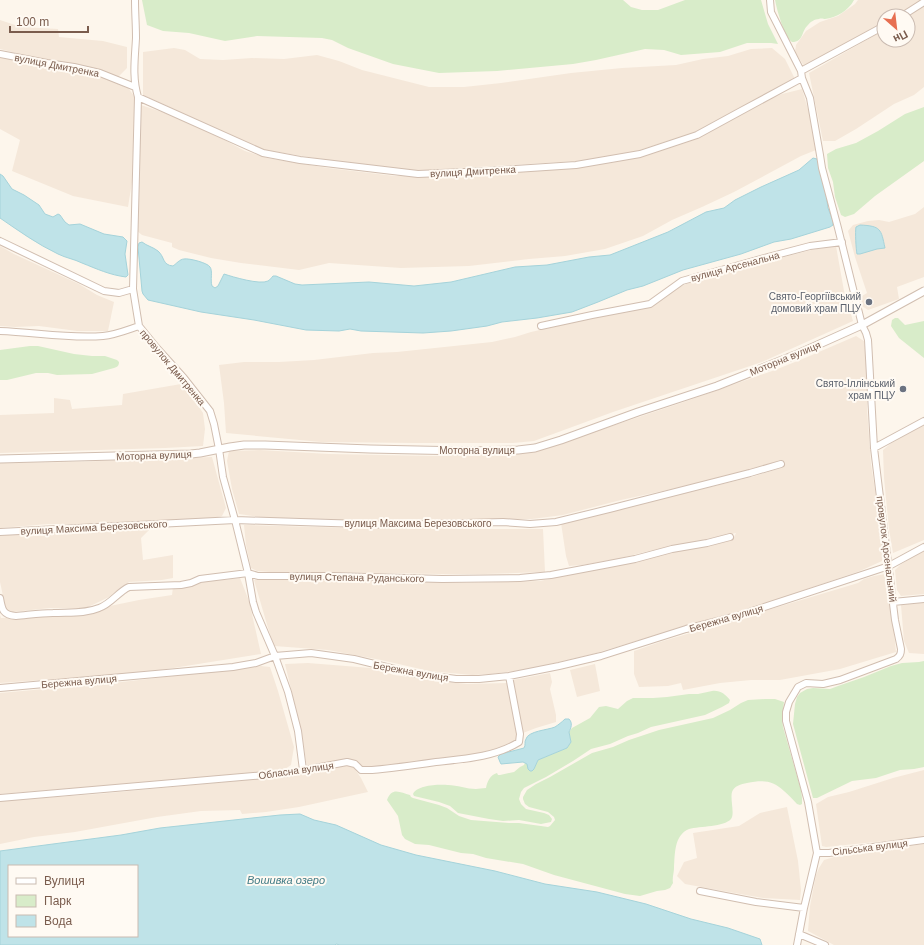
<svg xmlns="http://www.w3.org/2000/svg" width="924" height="945" viewBox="0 0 924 945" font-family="Arial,sans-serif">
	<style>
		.residential { fill: #f5e8da }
		.green { fill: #d8ecc9 }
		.water { fill: #bfe3e8; stroke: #a5d3da; fill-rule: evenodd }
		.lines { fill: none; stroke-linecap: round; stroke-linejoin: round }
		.minor-casing { stroke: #d1beb0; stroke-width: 8 }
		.tertiary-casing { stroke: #d1beb0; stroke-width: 9 }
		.minor { stroke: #fff; stroke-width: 6 }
		.tertiary { stroke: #fff; stroke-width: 7 }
		.worship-dot { fill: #6b7280; stroke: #fffaf3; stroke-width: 1.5 }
		.labels { text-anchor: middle; stroke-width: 4; stroke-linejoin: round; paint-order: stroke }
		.street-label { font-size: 10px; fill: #7a5c4d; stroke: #fffaf3 }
		.worship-label { font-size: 10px; fill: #5b616d; stroke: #fffaf3; text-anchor: end }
		.water-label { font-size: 11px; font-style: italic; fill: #437c86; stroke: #fffaf3 }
	</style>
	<rect width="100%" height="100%" fill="#fdf6ec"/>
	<path class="residential" d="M858,0h64l-26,16h-12v7l-43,25 -37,18 -9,-14 1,-7 10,-14 14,-9 18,-6 17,-12z
		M924,5v82l-10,8 -20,9 -38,25 -21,12h-12l-14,-68 75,-43v10h24v-24h-1z
		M0,20l21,7 37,2 1,8 44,4 24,6v21l-9,9 -26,-9 -72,-14 -20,-5z
		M174,48l11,2 15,9 23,1 29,-2 32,1 33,-4 22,6 23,9 67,17h35l37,-4 70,-10 51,-5 54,-3 27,-6 25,-3 23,-7 21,-1 13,11 10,20 -99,53 -56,18 -16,4 -47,7 -133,8 -21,2 -23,-2 -72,-9 -63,-10 -43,-19 -79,-36v-43z
		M0,56l72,13 29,7 28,13 5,7v21l-2,65 -4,25 -55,-11 -61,-25 8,-31 -20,-11z
		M802,89l10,34 4,27 -15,6 -67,36 -32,15 -30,13 -29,16 -38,13 -40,7 -36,3 -60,7 -68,2 -72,-5 -30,7 -58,-7 -30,-5 -32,-8 -7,-3v-4l-30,-8 -5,-4v-52l4,-74 48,16 56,30 22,7 61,10 67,8h54l105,-7 61,-7 28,-7 54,-17 65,-36 20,-8z
		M924,207v70l-27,10 2,12 -31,11 -6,-4 -1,-5 1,-5 5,-3 -12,-36 -7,-26 5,-6 15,-4 11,-1 10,2 26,-8z
		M0,246l14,8 65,30 18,11 17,7 -6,29h-31l-38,-5 -24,1 -15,-1z
		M836,246l8,45 9,30 -91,41 -149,50 -79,29 -21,2h-98l-94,-1 -95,-9 -2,-30 -5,-38 25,-3h35l35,-2 59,-7 24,-1 95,-10 23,-5 16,-5 52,-12 50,-9 23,-7 21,-16 14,-6 120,-32z
		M856,336l8,5 1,8 2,29v31l4,55 12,78 -1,19 -22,10 -105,36 -66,18 -96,29 -64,15 -38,5 -19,1 -43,-4 -48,-11 -53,-10 -54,-4 -6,-18 -14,-48 105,-1 107,4 74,-2 175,-39 19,-5 2,-4 -87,18 -32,8 -35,6 -13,1 -3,-10 -5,-33 191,-46 32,-10 -1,-7 -36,11 -66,16 -60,13 -58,15 -31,4h-31l-32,2 -65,-2 -16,2 -115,-2 -34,-5 -7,-25 -5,-28 2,-10 31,-1 69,4 105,2 69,-1 30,-3 28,-8 24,-9 96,-32 94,-33 30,-12z
		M181,384l12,14 10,15 2,16 -2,17 -38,2 -165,5v-38l54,-2v-15l16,2 2,9 50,-4 1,-11z
		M924,424v116l-31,13 -4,-24 -5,-51 -1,-28 7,-6z
		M212,457l14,51 -4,8 -35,8 -36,4 -10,10 2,22 30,-5v23l-11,2 -33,2 -20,15 -25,12 -34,-1 -38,4 -6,-2 -6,-28v-46l31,-5 45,-3 -1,-4h-27l-48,4v-65l73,-1z
		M244,525l111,3 50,-1 90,2h48l2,43 -61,2h-43l-121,-2 -38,1 -25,-2 -6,-3 -5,-23z
		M924,550v44l-23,2 -4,-6 -2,-20 5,-5z
		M885,574l6,28 5,50 -56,17 -60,11h-29l-31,3 -37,7 -2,-7 -13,3 -29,1 -5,-13v-23l29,-10 65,-19 130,-39 6,-4 10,-3z
		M240,578l9,23 12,53 -119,19 -142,10v-68l1,3 25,-1 79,-10 34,-7 33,-5 1,-8 31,-5z
		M924,602v52l-15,-1 -5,-12 -3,-36z
		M308,663l63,5 23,7 36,5 37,4 40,-1 11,52 -1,5 -5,4 -23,8 -27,5 -98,11 -7,-5 -50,4 -6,-36 -16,-67z
		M595,664l5,27 -23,6 -7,-27z
		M261,666l9,1 8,24 16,56 -3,18 -6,4 -10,2 -55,6 -220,17v-101l77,-7 36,-3z
		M550,673l2,9 -2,7 6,26v7l-20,6 -13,5 -10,-53z
		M349,764l3,1 9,13 7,14 -69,15 -33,5 -24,2 -2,-4 -39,1 -44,6 -82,15 -41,5 -34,7v-43l98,-7 148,-14 37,-4z
		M924,770v67l-98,10 -4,-1 -6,-42 12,-7 21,-5 44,-14z
		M787,807l11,54 3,29 -1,10 -37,-2 -40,-7 -38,-7 -8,-8 7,-14 13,-4 -4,-25 46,-7 21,-13z
		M924,844v101h-90l-26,-14 2,-25 6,-31 3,-7 5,-8 17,-5z"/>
	<path class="green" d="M142,0h481l8,7 11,3h16l27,-10h76l7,24 10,20 -7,-1h-24l-27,9 -39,3 -17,-5 -19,-1 -49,11 -23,4 -76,7 -58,2 -46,-9 -45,-16 -16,-8 -10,-2 -65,-2 -32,5 -36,-8 -26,-2 -16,-6z
		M775,0h79c-5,10 -18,18 -29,19 -1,0 -4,-1 -6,0 -4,0 -9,3 -11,6 -7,6 -4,17 -16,17 -8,-6 -15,-32 -17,-42z
		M924,107v54l-49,35 -21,18 -9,3 -4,-2 -6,-18 -2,-15 -5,-14 -1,-14 9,-5 20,-6 22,-12 27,-17z
		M895,318h3l7,7 19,-4v37l-25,-20 -8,-12 1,-6z
		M30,346h8l36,8 18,2h13l12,4 2,2c0,3 -1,5 -5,6l-22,6 -35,1 -9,-2h-12l-29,7h-7v-30z
		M924,661v106l-10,2 -14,1 -24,8 -24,3 -35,17h-4l-20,-74 2,-20 2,-7 3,-4 7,-4 6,-1 17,1 8,-3 26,-9 27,-11 11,-3 17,-1z
		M712,691c8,-1 13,3 18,9l-1,3 -7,4 -17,8 -54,12 -13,6 -10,3 -18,8 -19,5 -18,12 -27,16 -22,11 -3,4 -2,7 2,5 5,5 18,4 5,2 3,4 -1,3 -10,2 -22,-4 -16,1 -14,-2 -31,-6 -8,-7 -11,-4 -25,-6 -1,-2c4,-9 25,-10 35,-9 9,0 19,4 28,4 3,0 6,-1 10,-1 1,-6 4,-13 11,-15l1,2h2l14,-3 6,-5 4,-2 1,-2 9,6 4,-9 29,-12 4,-6 -2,-10 3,-4 18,-10 9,-11 7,-1 12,3 9,-8 6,-3h20l14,-1 22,-3h9z
		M765,699h10l9,3 -2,16 1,9 18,63 1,8v6l-2,1 -3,-1c-4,-4 -8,-9 -13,-13 -12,-11 -21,-11 -37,-8 -6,1 -13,3 -15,9 -2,7 3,23 -1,27 -7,8 -31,7 -42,10 -15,6 -14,25 -15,39 0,5 -2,10 -1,15l-3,5 -5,2 -8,1 -17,5 -15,-2 -71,-19 -31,-11 -37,-6 -13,-4 -12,-1 -32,-8 -14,-1 -10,-5 -3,-4 -4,-19 -11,-16c5,-14 14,-7 23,-5l1,2 2,1 26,7 8,3 12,8 12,4 38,3h10l29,4 2,-1 5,-6 -1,-3 -6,-5 -19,-5 -4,-3 -2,-5v-2l4,-7 9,-6 14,-7 42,-24 21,-6 16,-7 30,-10 54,-12 17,-8 11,-7 7,-3z"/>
	<path class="water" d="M813,158l4,1 1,3 8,32 2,14 5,13v4l-3,2 -39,12 -17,3 -33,12 -58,16 -40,16 -16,4 -29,12 -26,10 -35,6 -35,4 -15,4 -36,5 -28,2 -62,-2 -11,-2 -11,2 -33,-1 -52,-10 -53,-8 -53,-12 -5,-6 -1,-3 -4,-44 1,-4 3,-1c5,4 11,5 16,9 7,6 4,14 15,15 3,-2 7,-7 11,-7 5,-1 24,4 26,8 3,4 0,13 2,19l3,2 3,-2 6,-12c9,3 36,11 44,7 2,-1 3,-3 5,-5h3l19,8 7,1 67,-3 45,4 37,-4 64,-15 32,-2 42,-8 21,-2 58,-23 38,-20 18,-4 11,-8 26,-13 38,-17z
		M0,174l3,2 9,13 12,6 15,10 6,9 8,3 5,-3 2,1 5,7 4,3 11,-1 24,10 19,3 4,4 -2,13 3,21 -2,2c-16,-2 -29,-8 -44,-14 -8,-4 -16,-5 -24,-9 -21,-10 -39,-23 -58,-36z
		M860,225c21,1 21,4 25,23l-8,1 -17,5h-3c-1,-4 -2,-23 -1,-27z
		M565,719h4c4,4 2,9 0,13l2,10 -4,6 -29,12 -4,9 -2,2h-2l-2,-2 -1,-5 -4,-2 -22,2 -1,-2 -2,-5 3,-3 23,-6c2,-3 0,-6 2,-9 2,-8 22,-9 29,-12 3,-2 7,-5 10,-8z
		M300,814l14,6 22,5 45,20 35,10 79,16 50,13 52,8 49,12 45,15 37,9 32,11 2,6h-422l-4,-1 -1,1h-335v-94l121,-16 39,-7 120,-13zM9,866h128v70h-128z"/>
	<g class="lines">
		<defs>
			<path id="minor" d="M135,0c0,13 1,25 1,38 -1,20 -4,39 2,59l-5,192 6,37 17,21 28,31 26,33 4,13 5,25 4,28 12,43 13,53 5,29 3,10 19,44 13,36 10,39 5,39
				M770,0l1,12 30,59 1,7 8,20 10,57 2,13 16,60 24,97 4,8 2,7 6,108 21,172 6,29c0,5 -1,7 -5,10l-56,21 -17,4 -17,-1 -8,4 -9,15 -3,10v9l22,81 9,51 -13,55 -7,37
				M902,16l22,-14
				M0,54l47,9 27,4 26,6 35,14
				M801,71l83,-45
				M138,97l125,56 37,7 118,14 69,-3 89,-6 64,-11 57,-19 44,-24 61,-33
				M0,241l104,50 15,2 14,-4
				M541,326l51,-11 58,-11 32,-23 75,-21 53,-14 32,-4
				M0,331c34,1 68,8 103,5 12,-1 24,-6 36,-10
				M874,448l50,-27
				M0,532l235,-12 158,5 110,-3 27,2 26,-2 57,-14 137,-35 31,-9
				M0,598c2,12 3,17 16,18 12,-1 25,-3 37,-3 15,-1 32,1 46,-5 12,-4 19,-16 30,-21l52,-2 10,-2 9,-4 48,-6 10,3h74l110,3 78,-1 31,-3 53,-10 31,-6 37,-10 35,-6 23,-6
				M893,602l31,-3
				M0,688l233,-21 23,-4 19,-7 36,-3 43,6 57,14 45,6h23l30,-3 50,-10 42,-10 85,-27 51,-13 152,-50 35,-19
				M0,798l288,-25 59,-11 8,2 6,6h11c22,-2 43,-5 64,-8 28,-3 59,-5 83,-20l1,-8 -11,-58
				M817,853h12l95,-13
				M700,891l56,11 48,6
				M799,934l26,11"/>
			<path id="tertiary" d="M0,459l191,-5 9,-1 30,-6 14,-2h21l105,4 95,2 53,-1 17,-2 26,-8 77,-28 79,-26 78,-31 67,-30 62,-34"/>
		</defs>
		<use href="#minor" class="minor-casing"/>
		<use href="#tertiary" class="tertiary-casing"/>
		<use href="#minor" class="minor"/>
		<use href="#tertiary" class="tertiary"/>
	</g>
	<g class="worship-dot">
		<circle cx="869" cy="302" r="4"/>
		<circle cx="903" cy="389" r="4"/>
	</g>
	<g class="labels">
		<g class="street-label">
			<text transform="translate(57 65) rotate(11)" y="4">вулиця Дмитренка</text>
			<text transform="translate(473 171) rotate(-3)" y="4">вулиця Дмитренка</text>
			<text transform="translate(735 266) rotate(-15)" y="4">вулиця Арсенальна</text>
			<text transform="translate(785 358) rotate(-22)" y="4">Моторна вулиця</text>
			<text transform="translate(173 367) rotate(50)" y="4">провулок Дмитренка</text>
			<text x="477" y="454">Моторна вулиця</text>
			<text transform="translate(154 455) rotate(-2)" y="4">Моторна вулиця</text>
			<text x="418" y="527">вулиця Максима Березовського</text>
			<text transform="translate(94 527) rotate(-3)" y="4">вулиця Максима Березовського</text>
			<text transform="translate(887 549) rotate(83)" y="4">провулок Арсенальний</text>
			<text transform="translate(357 577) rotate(1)" y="4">вулиця Степана Руданського</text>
			<text transform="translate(726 618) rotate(-16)" y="4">Бережна вулиця</text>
			<text transform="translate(411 671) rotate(10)" y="4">Бережна вулиця</text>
			<text transform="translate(79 681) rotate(-5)" y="4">Бережна вулиця</text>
			<text transform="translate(296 770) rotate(-8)" y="4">Обласна вулиця</text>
			<text transform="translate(870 847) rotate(-7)" y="4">Сільська вулиця</text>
		</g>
		<g class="worship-label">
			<text x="861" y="300">Свято-Георгіївський<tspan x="861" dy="12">домовий храм ПЦУ</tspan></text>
			<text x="895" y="387">Свято-Іллінський<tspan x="895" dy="12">храм ПЦУ</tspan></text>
		</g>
		<g class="water-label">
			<text x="286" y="884">Вошивка озеро</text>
		</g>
	</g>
	<rect x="8" y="865" width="130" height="72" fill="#fffaf3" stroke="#cabbb1"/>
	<rect x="16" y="878" width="20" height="6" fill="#ffffff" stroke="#cabbb1"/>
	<text x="44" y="885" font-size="12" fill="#7a5c4d">Вулиця</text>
	<rect x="16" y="895" width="20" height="12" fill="#d8ecc9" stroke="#cabbb1"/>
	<text x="44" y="905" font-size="12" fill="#7a5c4d">Парк</text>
	<rect x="16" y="915" width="20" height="12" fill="#bfe3e8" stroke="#cabbb1"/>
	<text x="44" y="925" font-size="12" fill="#7a5c4d">Вода</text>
	<g transform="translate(896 28) rotate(152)"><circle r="19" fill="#fffaf3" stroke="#cabbb1"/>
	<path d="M0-3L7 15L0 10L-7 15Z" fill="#e76f51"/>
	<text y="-6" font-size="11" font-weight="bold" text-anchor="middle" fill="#7a5c4d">Пн</text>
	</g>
	<path d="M10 26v6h78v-6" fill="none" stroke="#7a5c4d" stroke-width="2"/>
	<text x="16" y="26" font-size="12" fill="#7a5c4d" stroke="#fffaf3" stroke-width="3" paint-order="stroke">100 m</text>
</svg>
